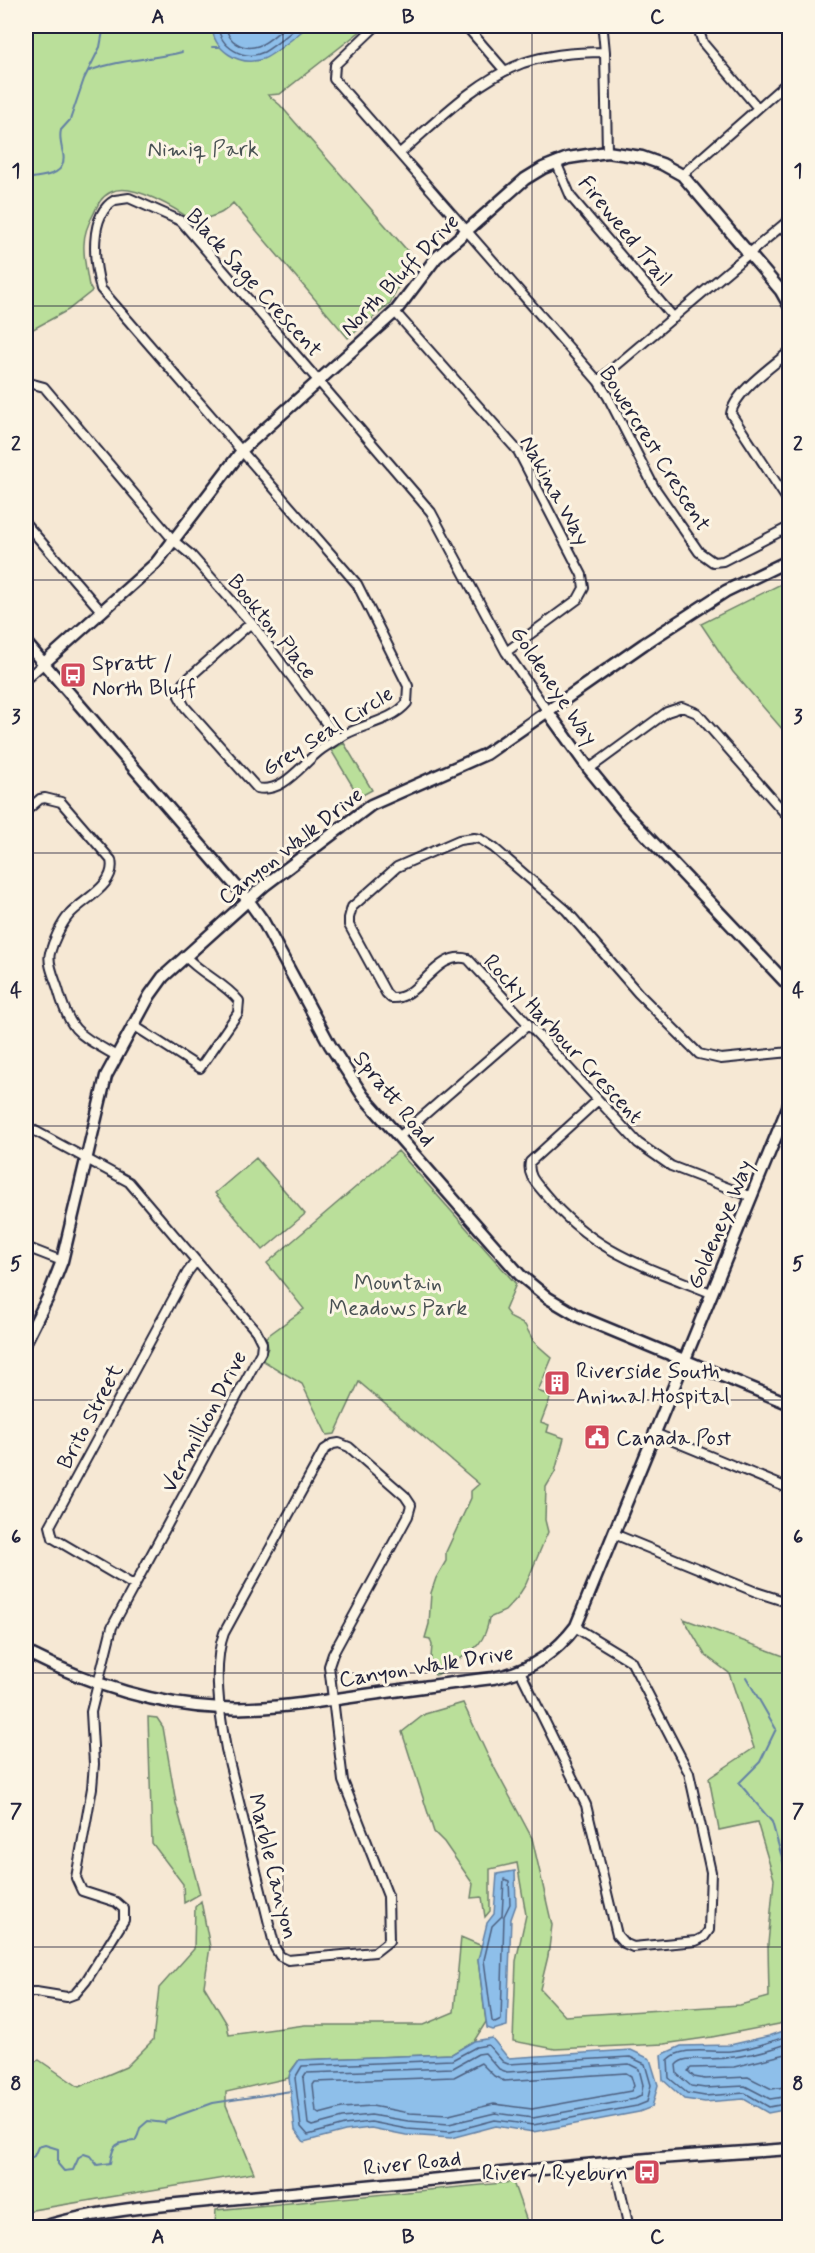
<svg xmlns="http://www.w3.org/2000/svg" width="815" height="2253" viewBox="0 0 815 2253" font-family="Mynerve,sans-serif">
	<style>
		.green { fill: #badf9a; stroke: #6e806a; stroke-width: 1.5 }
		.water { fill: #8ebfea; stroke: #6380a4; stroke-width: 1.5 }
		.lines { fill: none; stroke-linecap: round; stroke-linejoin: round }
		.shore { stroke: #4d6181; stroke-width: 1.5 }
		.stream { stroke: #6380a4; stroke-width: 2 }
		.street-casing { stroke: #22223b; stroke-width: 12 }
		.secondary-casing { stroke: #22223b; stroke-width: 15 }
		.street { stroke: #fcf5e5; stroke-width: 8 }
		.secondary { stroke: #fcf5e5; stroke-width: 10 }
		.grid { fill: none; stroke: #22223b; stroke-width: 1.5; stroke-opacity: 0.55 }
		.labels { text-anchor: middle; stroke-width: 6; stroke-linejoin: round; paint-order: stroke }
		.park-label { font-size: 22px; fill: #485153; stroke: #fcf5e5 }
		.street-label { font-size: 22px; fill: #22223b; stroke: #fcf5e5 }
		.poi-label { font-size: 22px; fill: #22223b; stroke: #fcf5e5; text-anchor: start }
		.neatline { fill: none; stroke: #22223b; stroke-width: 2 }
		.grid-label { font-size: 20px; text-anchor: middle; font-weight: bold; fill: #22223b }
	</style>
	<rect width="100%" height="100%" fill="#f6e8d4"/>
	<filter id="ink" filterUnits="userSpaceOnUse"><feTurbulence type="fractalNoise" baseFrequency=".0167" numOctaves="2"/><feDisplacementMap in="SourceGraphic" scale="12" xChannelSelector="R" yChannelSelector="G"/><feConvolveMatrix kernelMatrix="1 2 1 2 8 2 1 2 1" color-interpolation-filters="sRGB"/></filter>
	<g filter="url(#ink)">
		<path class="green" d="M26,26h341l-87,68 -12,1 12,10 132,151 -22,48 -42,34 -115,-135c-13,15 -21,11 -38,20 -16,-13 -64,-42 -84,-31 -10,5 -13,12 -17,21 -5,9 -10,21 -10,31 -1,14 3,29 5,42l3,5 -24,19 -42,23z
			M789,580v157l-56,-65 -32,-48z
			M344,743l28,47 -13,7 -28,-47z
			M398,1151l118,133 -11,26 6,8 14,7 9,17 18,16 -14,33 13,5 -10,26 8,3 -2,7 17,6 -9,34 -9,15 -1,33 3,12 -22,52 -9,14 -12,13 -16,7c-3,23 -15,34 -34,43 -8,4 -10,12 -20,14l-5,-5 2,-25 -2,-6 -5,-1 4,-14 2,-31 5,-15 10,-17v-9l25,-54v-7l8,-7 -120,-102 -24,52 -8,1 -25,-51 -40,-24 6,-12 -2,-11 38,-28 -37,-46z
			M256,1158l49,56 -42,36 -48,-57z
			M684,1619l105,39v361l-10,5 -67,13 -48,7 -109,5 -42,-8 3,-80 10,-46 -9,-52 -27,6v42l-5,6 -3,-20 -11,1 2,-14 -29,-42 -10,-10 -32,-100 23,-18 38,-11 24,51 45,84 20,87 -4,31 -8,33 25,27 175,-11 29,-8 -1,-53 6,-65 -17,-57 -38,8 -10,-52 45,-30 -25,-75 -24,-18z
			M148,1717l9,1 6,9 13,76 24,91 -16,9 -1,-19 -31,-41z
			M201,1901l9,46 -6,39 23,38 2,11 76,-10h118l31,-13 7,-75 21,9 -4,14 8,62 -12,19 -22,13 -153,6 -9,12 -1,6 -63,14v13l28,68 -228,38v-147l13,-4 40,27 47,-20 27,-27 6,-52 35,-39 1,-42z
			M513,2182l16,45 -313,1 -1,-3 1,-15z"/>
		<path class="water" d="M212,26h96c-8,7 -36,30 -45,33 -24,8 -50,-9 -51,-33z
			M515,1871l1,34 -5,14 -4,107 -14,4 -6,-2 -9,-68 9,-37 7,-9 3,-40z
			M789,2029v80l-21,4 -24,-14 -39,3 -21,-3 -21,-19 -2,-25 20,-9 49,-1 39,-9z
			M492,2038l16,20 123,-8 19,9 8,26 -6,22 -13,5 -106,20 -37,-6 -45,12 -45,-3 -35,-7 -26,3 -41,11 -9,-12 -6,-52 1,-5 9,-13 153,-6 22,-13z"/>
		<g class="lines">
			<path class="shore" d="M218,26c2,21 26,36 46,26 12,-7 24,-18 35,-26
				M226,26c1,15 17,25 32,20 10,-3 20,-14 28,-20
				M504,1879l5,2 1,23 -6,12 -3,104 -6,3 -3,-2 -8,-61 8,-34 10,-10z
				M790,2035c-19,7 -39,14 -59,16 -20,2 -49,-6 -63,9l1,18 18,15 18,3 40,-3 24,14 21,-4
				M790,2043c-28,10 -55,16 -83,16 -11,0 -24,-2 -31,6l1,9 14,12 14,2 40,-2 25,13 20,-3
				M488,2045l15,17 5,2 122,-7 15,7 6,21 -4,17 -10,4 -104,19 -38,-5 -45,12 -43,-3 -36,-7 -27,3 -36,10 -7,-8 -6,-49 7,-12 150,-6 24,-13z
				M485,2053l14,16 8,3 122,-8 10,5 4,16 -2,11 -6,3 -102,19 -38,-5 -46,11 -41,-3 -37,-6 -29,3 -30,8 -4,-2 -5,-46 3,-5 147,-5 25,-14z
				M790,2053l-56,14 -43,1 -3,3 6,6 11,2 43,-2 24,12 18,-3
				M481,2063l13,13 10,5 122,-8 5,3 3,10 -3,5 -99,18 -38,-5 -45,11 -40,-2 -37,-7 -30,2 -23,6 -3,-2 -3,-27 2,-3 139,-5z"/>
			<path class="stream" d="M212,47h7
				M89,71c30,-12 62,-11 93,-19
				M26,179c16,-3 42,-2 37,-26 -2,-8 -4,-15 -2,-23l9,-10 14,-41 16,-32 4,-21
				M746,1677l30,52 -16,33 -21,21 33,39 18,64
				M26,2161l8,-5 4,-9 7,-2 13,4v15l6,7 9,-1 6,-13 5,-3 6,2 7,9 13,-2c3,-20 6,-20 25,-22l3,-6 2,-7 8,-7 17,2 1,-3 47,-17 78,-12"/>
			<defs>
				<path id="street" d="M376,26l-41,39 -1,14 264,302 10,16 46,90 45,65 14,10 10,-1 64,-33 3,-3
					M466,26l39,45
					M601,26l2,5 2,21 2,100
					M703,26l-3,8 3,9 54,64
					M400,153c37,-32 75,-72 123,-90 26,-9 54,-11 82,-11
					M556,162l15,35 103,121
					M682,175l108,-95
					M395,312l123,139 64,124 2,13 -6,11 -72,53
					M790,351c-17,15 -56,41 -59,63l59,90
					M598,381l192,-162
					M26,385l7,-1 11,3 130,154 17,14 62,70 85,114
					M26,524l76,88
					M251,623l-68,60 -4,13 6,11 72,81c27,6 45,-25 65,-39 7,-5 16,-10 24,-15 19,-10 47,-14 61,-31l1,-17 -51,-102 -256,-295c-7,-25 -13,-74 14,-89l14,-2 52,23 250,291 75,140 42,60
					M26,679l17,-15
					M589,769l78,-57 15,-5 15,6 93,106
					M26,811l14,-12 5,-1 16,4 50,58c6,25 -28,39 -42,55 -8,9 -16,27 -19,38 -3,10 5,26 8,36 12,43 20,45 57,66
					M133,1025l67,43 38,-55 1,-12c-14,-18 -38,-27 -54,-45
					M598,1100l-68,62c-3,14 7,22 15,32 48,58 99,72 166,99
					M26,1126l103,56 127,149 6,12 -1,9 -149,275 -21,85 3,52 -2,24 -16,90 6,13 34,11 8,7v11l-38,61 -11,13 -8,3 -31,-5h-10
					M400,1136l128,-111
					M752,1197l-81,-31 -33,-23 -170,-184c-32,-10 -49,42 -77,39l-5,-5 -37,-68v-7l3,-11 45,-40 62,-27 15,-2 6,1 14,9 72,62 72,83 61,61 22,5 69,-7
					M26,1247l36,14
					M654,1433l136,56
					M339,1443l10,4 56,49 6,9 -3,11 -75,138 -4,12 14,115 45,115 1,45 -14,11 -87,8 -8,-4 -5,-8 -49,-199c-6,-33 -14,-84 -2,-116l100,-183 9,-6z
					M614,1534l142,58 34,11
					M135,1586l-82,-48 -3,-12 137,-253 9,-12
					M520,1671l66,134 31,130 7,8 9,4 63,-6 8,-4 5,-7 2,-58 -22,-99 -58,-112 -56,-34
					M614,2162l15,66"/>
				<path id="secondary" d="M26,643l222,257 15,21 67,124 33,51 157,179 28,23 32,19 210,87
					M43,664l113,-101 88,-115 151,-136 41,-54 89,-79 18,-11 25,-10 39,-6 35,5 20,7 20,11 99,116 9,16
					M548,712l41,57 36,44 165,174
					M26,1341l22,-44 14,-36 44,-185 44,-81 13,-18 102,-92 106,-80 115,-51 158,-110 82,-53 64,-31
					M26,1652c61,31 126,53 195,56 41,2 82,-4 123,-10 49,-7 99,-14 149,-20 35,-6 62,-24 83,-52l214,-524
					M40,2228c38,-12 76,-18 116,-22l503,-48 131,-9"/>
			</defs>
			<use href="#street" class="street-casing"/>
			<use href="#secondary" class="secondary-casing"/>
			<use href="#street" class="street"/>
			<use href="#secondary" class="secondary"/>
		</g>
	</g>
	<path class="grid" d="M283,26v2202M532,26v2202M26,306h764M26,580h764M26,853h764M26,1126h764M26,1400h764M26,1673h764M26,1947h764"/>
	<defs>
		<symbol id="bus-square" viewBox="-11 -11 22 22"><rect x="-9" y="-9" width="18" height="18" rx="4" fill="#d1495b" stroke="#fcf5e5"/><path d="M-5-6H5V4H4V6H2V4H-2V6H-4V4H-5ZM-3.5-4V0h7V-4ZM-3.5 1.2v1.5H-2V1.2ZM2 1.2v1.5H3.5V1.2Z" fill="#fff"/></symbol>
		<symbol id="building-square" viewBox="-11 -11 22 22"><rect x="-9" y="-9" width="18" height="18" rx="4" fill="#d1495b" stroke="#fcf5e5"/><path d="M-4-6H4V6H1V3H-1V6H-4ZM-2.5-4.3h1.7v1.8h-1.7ZM.8-4.3h1.7v1.8H.8ZM-2.5-1h1.7V.8h-1.7ZM.8-1h1.7V.8H.8Z" fill="#fff"/></symbol>
		<symbol id="civic-square" viewBox="-11 -11 22 22"><rect x="-9" y="-9" width="18" height="18" rx="4" fill="#d1495b" stroke="#fcf5e5"/><path d="M-.6-6.5H3V-4.5H.6V-3L4-1V1h2V6H-6V1h2V-1L-.6-3ZM-1.2 2.5V6h2.4V2.5Z" fill="#fff"/></symbol>
	</defs>
	<g fill-rule="evenodd">
		<use href="#bus-square" x="58" y="660" width="30" height="30"/>
		<use href="#building-square" x="542" y="1368" width="30" height="30"/>
		<use href="#civic-square" x="582" y="1422" width="30" height="30"/>
		<use href="#bus-square" x="632" y="2157" width="30" height="30"/>
	</g>
	<g class="labels">
		<g class="park-label">
			<text x="203" y="156">Nimiq Park</text>
			<text x="398" y="1290">Mountain<tspan x="398" dy="25">Meadows Park</tspan></text>
		</g>
		<g class="street-label">
			<text transform="translate(626 230) rotate(51)" y="8">Fireweed Trail</text>
			<text transform="translate(399 274) rotate(-46)" y="8">North Bluff Drive</text>
			<text transform="translate(255 282) rotate(48)" y="8">Black Sage Crescent</text>
			<text transform="translate(656 448) rotate(58)" y="8">Bowercrest Crescent</text>
			<text transform="translate(556 490) rotate(61)" y="8">Nakina Way</text>
			<text transform="translate(273 626) rotate(51)" y="8">Bookton Place</text>
			<text transform="translate(555 685) rotate(56)" y="8">Goldeneye Way</text>
			<text transform="translate(327 730) rotate(-32)" y="8">Grey Seal Circle</text>
			<text transform="translate(290 845) rotate(-38)" y="8">Canyon Walk Drive</text>
			<text transform="translate(564 1038) rotate(47)" y="8">Rocky Harbour Crescent</text>
			<text transform="translate(395 1098) rotate(51)" y="8">Spratt Road</text>
			<text transform="translate(719 1224) rotate(-67)" y="8">Goldeneye Way</text>
			<text transform="translate(89 1416) rotate(-62)" y="8">Brito Street</text>
			<text transform="translate(203 1421) rotate(-62)" y="8">Vermillion Drive</text>
			<text transform="translate(426 1665) rotate(-9)" y="8">Canyon Walk Drive</text>
			<text transform="translate(274 1866) rotate(76)" y="8">Marble Canyon</text>
			<text transform="translate(412 2162) rotate(-6)" y="8">River Road</text>
		</g>
		<g class="poi-label">
			<text x="92" y="670">Spratt /<tspan x="92" dy="25">North Bluff</tspan></text>
			<text x="576" y="1378">Riverside South<tspan x="576" dy="25">Animal Hospital</tspan></text>
			<text x="616" y="1445">Canada Post</text>
			<text x="628" y="2180" text-anchor="end">River / Ryeburn</text>
		</g>
	</g>
	<rect width="815" height="2253" fill="none" stroke="#fcf5e5" stroke-width="66"/>
	<rect x="33" y="33" width="749" height="2187" class="neatline"/>
	<g class="grid-label">
		<text x="158" y="23">A</text>
		<text x="408" y="23">B</text>
		<text x="657" y="23">C</text>
		<text x="16" y="177">1</text>
		<text x="798" y="177">1</text>
		<text x="16" y="450">2</text>
		<text x="798" y="450">2</text>
		<text x="16" y="723">3</text>
		<text x="798" y="723">3</text>
		<text x="16" y="997">4</text>
		<text x="798" y="997">4</text>
		<text x="16" y="1270">5</text>
		<text x="798" y="1270">5</text>
		<text x="16" y="1543">6</text>
		<text x="798" y="1543">6</text>
		<text x="16" y="1817">7</text>
		<text x="798" y="1817">7</text>
		<text x="16" y="2090">8</text>
		<text x="798" y="2090">8</text>
		<text x="158" y="2243">A</text>
		<text x="408" y="2243">B</text>
		<text x="657" y="2243">C</text>
	</g>
</svg>
